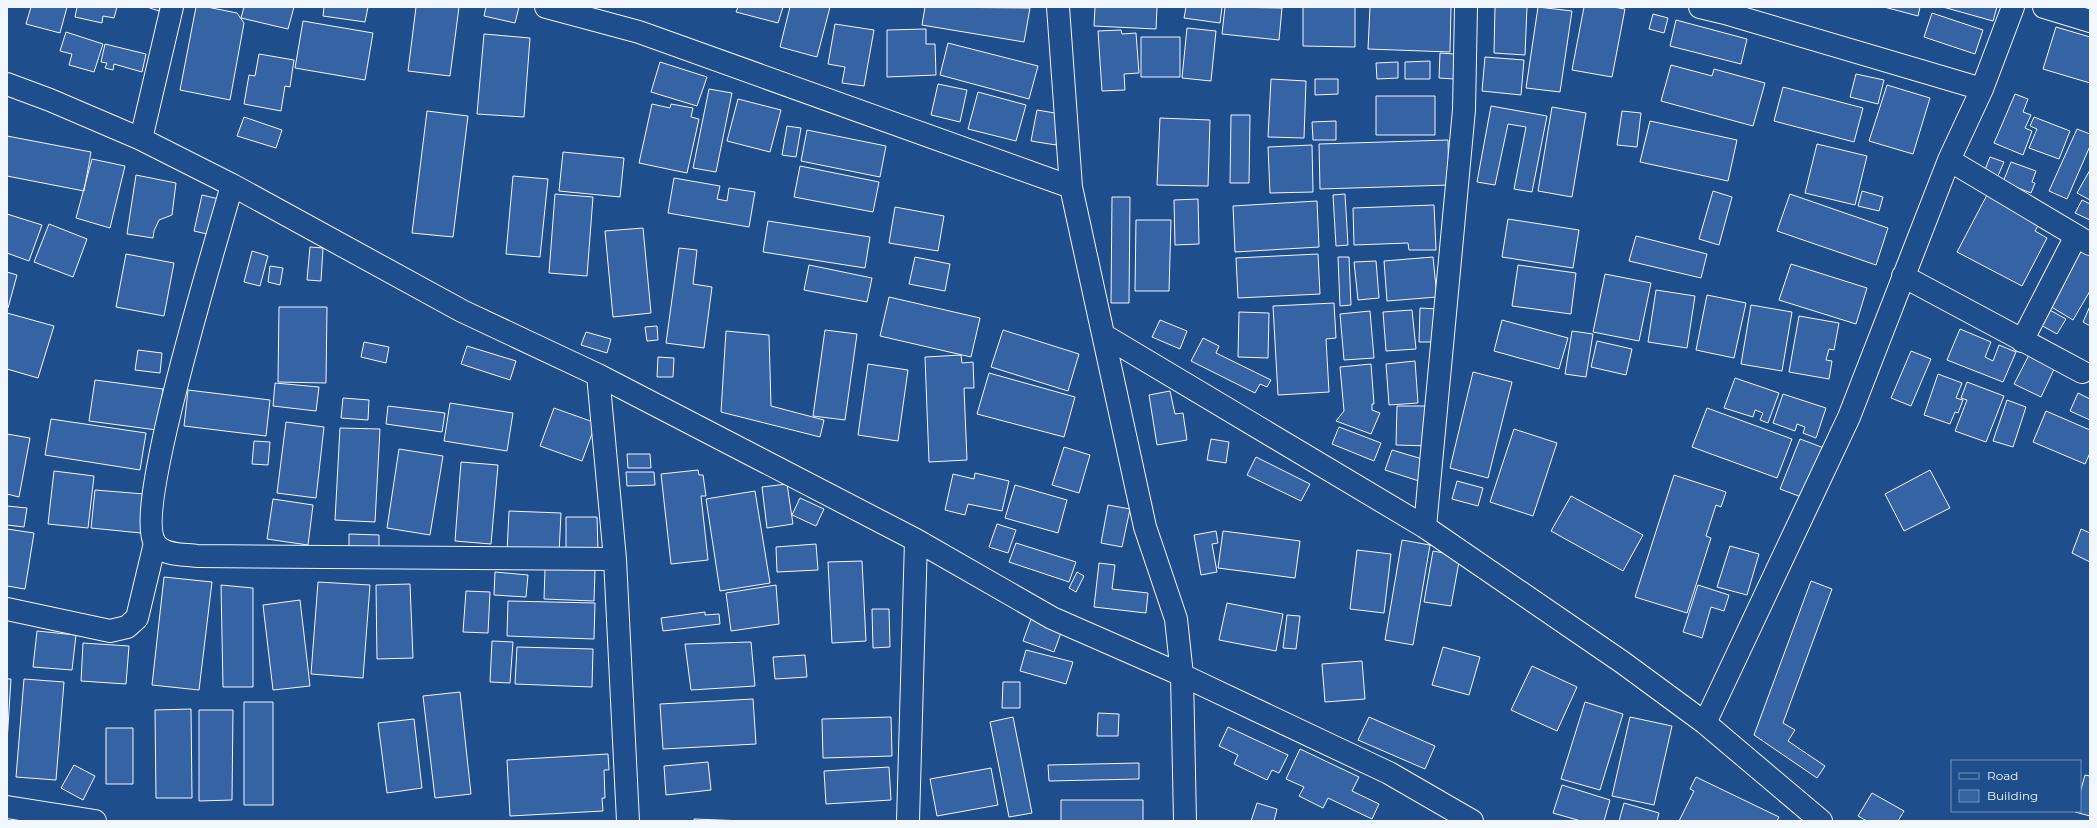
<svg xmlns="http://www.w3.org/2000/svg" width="2097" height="828" viewBox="0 0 2097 828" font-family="Montserrat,sans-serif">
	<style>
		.building { fill: #3563a3; stroke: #f2f6ff }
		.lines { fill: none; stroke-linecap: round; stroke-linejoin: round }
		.minor-casing { stroke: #f2f6ff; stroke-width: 24 }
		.minor { stroke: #1f4e8c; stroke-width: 22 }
	</style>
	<rect width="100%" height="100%" fill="#1f4e8c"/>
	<path class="building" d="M31,7h36l-7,26 -34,-9z
		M77,7h40l-3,11 -11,-2 -1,7 -27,-6z
		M147,7h13l-1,4z
		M196,7h11l30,6 7,10 -14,77 -50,-10z
		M244,7h50l-6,22 -47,-11z
		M324,7h44l-3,15 -42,-6z
		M416,7h43l-9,69 -42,-5z
		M486,7h33l-4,16 -31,-7z
		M738,7h45l-5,16 -42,-11z
		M790,7h40l-13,50 -37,-10z
		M925,7l105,1 -6,34 -102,-17z
		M1095,7h62l-1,22 -62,-3z
		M1186,7h36l-2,16 -36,-5z
		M1225,7l57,1 -3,32 -57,-6z
		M1303,7h52v40l-52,-1z
		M1370,7h81l-1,45 -82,-3z
		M1495,7h32l-2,48 -31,-2z
		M1538,7l34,4 -12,81 -34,-4z
		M1584,7h29l12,2 -13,68 -40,-7z
		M1884,7h36l-2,9z
		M1943,7h54l-4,14z
		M1932,13l51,17 -8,24 -51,-17z
		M1653,14l15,4 -4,15 -15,-4z
		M1676,20l71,19 -6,25 -71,-18z
		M303,21l70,12 -8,47 -70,-12z
		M835,24l39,6 -10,56 -22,-3 3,-16 -17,-3z
		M2056,27l34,10v46l-47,-14z
		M1187,28l29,3 -5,50 -29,-3z
		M926,29v15h9l1,31 -49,2v-47z
		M1121,30l1,4 14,-1 3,40 -15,1 1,16 -23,1 -4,-60z
		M66,32l37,12 -9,28 -25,-7 3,-11 -12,-3z
		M484,34l46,4 -6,79 -47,-3z
		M1141,37h39v40h-39z
		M948,43l90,23 -9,33 -89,-24z
		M105,44l41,10 -4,18 -28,-8 -1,6 -8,-2 2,-5 -6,-1z
		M1440,53l15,1 -1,25 -15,-1z
		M259,54l35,6 -4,27 -5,-1 -4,25 -37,-7 5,-29 6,1z
		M1485,57l39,3 -3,35 -39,-4z
		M1430,61v18h-25v-17z
		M660,62l47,15 -10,29 -46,-14z
		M1398,62v16l-21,1 -1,-16z
		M1671,65l41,11 2,-7 51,14 -12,43 -92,-25z
		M1856,74l28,6 -6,24 -28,-7z
		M1271,79l35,2 -2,57 -36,-1z
		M1315,79h23v15l-23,1z
		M938,84l29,6 -7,32 -29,-7z
		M1887,85l43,13 -17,56 -44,-13z
		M1783,87l80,21 -9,34 -80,-21z
		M709,89l23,4 -16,79 -23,-4z
		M978,92l48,13 -10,36 -48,-12z
		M2015,94l13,5 -5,13 8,3 -6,13 7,3 -9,24 -29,-12z
		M1376,96h59v39h-59z
		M738,99l43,11 -11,42 -43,-11z
		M652,104l18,4 1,-4 22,4 -2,9 8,2 -12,54 -48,-10z
		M1491,106l56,10 -15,76 -18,-3 12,-62 -18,-3 -13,61 -18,-3z
		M1552,107l34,6 -14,84 -34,-6z
		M1037,110l24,4 -5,31 -25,-4z
		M427,111l41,5 -15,121 -41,-4z
		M1622,111l19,2 -4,34 -20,-2z
		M1231,115h19l-1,68h-19z
		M244,117l38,13 -6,18 -39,-12z
		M2034,117l36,14 -11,28 -30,-11 8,-19 -7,-3z
		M1160,118l50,2 -2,66 -51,-1z
		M1336,121v19h-23l-1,-18z
		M1650,121l87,19 -9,41 -88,-19z
		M787,126l14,2 -5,29 -14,-2z
		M2077,129l13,5v12l-23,53 -18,-8z
		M807,130l79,16 -6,31 -79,-16z
		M7,136l84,16 -7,39 -77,-15z
		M1448,140l1,45 -129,4 -1,-45z
		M1817,144l50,12 -12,49 -50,-12z
		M1312,145l1,47 -43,1 -2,-46z
		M563,152l61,6 -4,39 -61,-6z
		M1990,157l14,5 -7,16 -13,-6z
		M92,159l33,7 -15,62 -34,-10z
		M2011,162l25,9 -4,11 3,1 -4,10 -28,-11z
		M800,166l79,16 -6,30 -79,-15z
		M2090,170v30l-13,-7z
		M136,175l40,8 -4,32 -13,5 -5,11 -1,7 -26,-4z
		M513,176l35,3 -8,78 -34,-3z
		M674,178l46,8 -3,13 10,2 2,-13 26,4 -6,35 -81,-14z
		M1713,191l19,6 -13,48 -20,-6z
		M1862,191l21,6 -4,14 -21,-5z
		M1988,193l53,27 -6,11 12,7 -25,48 -65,-34z
		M555,194l38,3 -6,79 -38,-3z
		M1345,194l3,51 -12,1 -3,-51z
		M1790,194l98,34 -12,37 -99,-34z
		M202,195l17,4 -8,36 -17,-4z
		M1112,197h18l-1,106h-18z
		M1198,199l1,45 -24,1 -1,-45z
		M2082,200l8,4v16l-15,-7z
		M1317,201l2,46 -84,5 -2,-46z
		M1434,205l2,45h-27l-1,-7 -54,2 -1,-37z
		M895,207l49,9 -6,35 -49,-8z
		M7,214l35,11 -13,36 -22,-8z
		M1508,219l71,11 -6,38 -71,-11z
		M1136,220h35l-2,71h-34z
		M768,221l102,16 -5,31 -102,-16z
		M49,224l38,15 -14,38 -39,-15z
		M643,228l8,85 -38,4 -8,-86z
		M1636,236l71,18 -6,24 -72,-17z
		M2079,245l11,6v40l-17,29 -28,-17z
		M310,247l13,1 -2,33 -14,-1z
		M679,248l18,2 -4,34 19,3 -8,61 -38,-5z
		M252,251l16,5 -8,30 -16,-4z
		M126,254l48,9 -10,53 -48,-9z
		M1318,254l2,40 -82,4 -2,-40z
		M915,257l35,7 -5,27 -36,-7z
		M1338,257h11l2,48 -11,1z
		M1433,257l4,40 -50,4 -3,-40z
		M1376,261l3,37 -21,2 -4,-38z
		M1791,264l76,24 -11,36 -77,-24z
		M809,265l63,13 -5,24 -63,-12z
		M1518,265l58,8 -5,41 -59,-8z
		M270,266l13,2 -3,17 -12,-3z
		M7,272l10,3 -9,33h-1z
		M1605,274l46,9 -12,58 -46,-9z
		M1656,290l39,6 -8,52 -39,-6z
		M1707,295l39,8 -12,55 -38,-8z
		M889,297l91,21 -9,39 -91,-21z
		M1334,303l2,35 -10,1 3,53 -51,3 -5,-89z
		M1751,305l41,7 -10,59 -41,-7z
		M2090,306v20l-7,-4z
		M279,307h48l-1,76 -48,-1z
		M1420,308l18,1 -1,33h-18z
		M2048,309l18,10 -9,15 -18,-10z
		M1412,310l4,39 -30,2 -3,-39z
		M1370,311l4,47 -30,2 -4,-46z
		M1239,312l30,1 -1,45 -30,-1z
		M7,313l47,13 -16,52 -31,-9z
		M1799,316l40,7 -5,27 -5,-1 -3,11 6,1 -3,18 -40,-7z
		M1160,320l27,11 -7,18 -28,-12z
		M1502,320l66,18 -9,31 -65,-18z
		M657,326l1,14 -11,1 -2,-14z
		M1960,329l31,13 -6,15 8,4 6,-16 17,7 -13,30 -56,-22z
		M825,330l32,4 -12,86 -32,-4z
		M1003,330l76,24 -11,37 -77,-24z
		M726,331l43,4 2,71 53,14 -4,17 -99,-25z
		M1572,331l21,3 -7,43 -21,-3z
		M586,332l25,7 -4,14 -26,-8z
		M1203,338l16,8 -3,7 55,27 -4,7 -7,-3 -5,9 -64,-32z
		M1597,341l35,8 -6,26 -35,-8z
		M364,342l25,5 -3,16 -25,-6z
		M467,346l49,15 -6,19 -49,-16z
		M138,350l24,3 -2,20 -25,-3z
		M1911,351l20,8 -20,47 -20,-8z
		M2030,353l26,12 -15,32 -27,-13z
		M961,355l1,8 11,-1 1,26h-10l3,72 -38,2 -4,-105z
		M658,357l16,1 -1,19h-16z
		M1415,361l3,42 -29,2 -3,-41z
		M868,364l40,6 -10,71 -40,-6z
		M1371,364l3,40h-2v6l8,3 -9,21 -35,-13 8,-10 -4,-44z
		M1473,372l39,10 -24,96 -38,-10z
		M989,373l86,24 -11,40 -87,-23z
		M1938,374l24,9 -6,15 7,2 -5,13 -3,-1 -5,12 -26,-9z
		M1735,378l44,15 -11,30 -8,-3 3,-7 -8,-3 -2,7 -29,-9z
		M95,380l68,9 -6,41 -68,-9z
		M1967,382l37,14 -18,46 -31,-11 12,-31 -6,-2z
		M275,383l44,4 -3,24 -43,-5z
		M188,390l82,10 -4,36 -82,-10z
		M1170,391l5,23 8,-1 4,27 -30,5 -8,-50z
		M2078,393l12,6v21l-20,-9z
		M1783,394l43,14 -10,30 -13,-5 2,-6 -8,-3 -2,7 -22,-8z
		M343,398l26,2 -1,20 -27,-2z
		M2007,400l19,7 -13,40 -20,-6z
		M450,403l63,10 -6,38 -63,-10z
		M388,406l57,7 -3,19 -56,-8z
		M1397,406h34l-1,40 -34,-1z
		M554,408l42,15 -14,38 -42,-15z
		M1707,408l85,31 -15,39 -85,-31z
		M2046,411l44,19v23l-5,11 -52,-22z
		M51,419l95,14 -6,37 -95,-15z
		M286,422l38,5 -8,71 -39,-5z
		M1339,427l42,16 -7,18 -42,-17z
		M340,428l40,1 -5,93 -40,-2z
		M1514,429l43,14 -24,73 -43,-14z
		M7,434l23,4 -11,59 -12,-3z
		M1211,439l18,3 -3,21 -19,-3z
		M1800,439l24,9 -20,50 -24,-9z
		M254,441l16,1 -2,23 -16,-1z
		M1064,447l26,8 -11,38 -27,-8z
		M399,449l44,7 -13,79 -43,-7z
		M1392,450l37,11 -7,21 -37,-12z
		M627,454h23l1,14h-23z
		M1256,457l54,27 -9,17 -54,-26z
		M461,462l37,3 -7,79 -36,-3z
		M698,470l1,5h4l3,21h-5l7,64 -37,4 -10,-90z
		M1930,470l20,38 -46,23 -19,-37z
		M54,471l40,5 -6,52 -40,-4z
		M626,472h28l1,13 -28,1z
		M975,473l34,8 -7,30 -34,-7 -3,11 -20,-5 8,-36 21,5z
		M1674,475l52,17 -5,15 -5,-2 -10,31 5,2 -24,75 -52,-16z
		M1457,481l26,7 -5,18 -26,-7z
		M787,484l6,40 -26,4 -5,-41z
		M1015,485l52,15 -9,33 -53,-15z
		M95,490l49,4 -3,39 -50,-5z
		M755,491l15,92 -50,8 -14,-92z
		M1571,496l72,39 -20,36 -72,-40z
		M800,498l24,11 -8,17 -24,-11z
		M273,499l40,6 -5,40 -41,-6z
		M1108,505l22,4 -8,38 -21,-4z
		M7,506l20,2 -3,19 -17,-2z
		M509,511l52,2 -2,41 -52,-2z
		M566,517h31l1,34h-32z
		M997,524l19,6 -8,23 -19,-6z
		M7,529l27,4 -9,56 -18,-3z
		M2081,529l9,4v29l-18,-9z
		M1216,531l2,12 -6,1 5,28 -16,3 -7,-40z
		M1223,531l77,10 -5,37 -77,-10z
		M349,534l30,1v12l-30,-1z
		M1402,540l28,5 -17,100 -28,-5z
		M1016,543l60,19 -7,20 -60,-20z
		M816,544l2,26 -41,2 -1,-25z
		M1730,546l29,8 -12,41 -30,-8z
		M1357,550l34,4 -7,59 -34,-4z
		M1433,551l27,5 -9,50 -27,-4z
		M862,561l4,80 -34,2 -4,-81z
		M1099,563l16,2 -3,24 36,4 -2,20 -52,-6z
		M545,569l50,1 -1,31 -50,-2z
		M495,572l33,3 -2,22 -32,-2z
		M1077,572l7,4 -8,16 -7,-4z
		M164,577l48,5 -13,108 -47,-5z
		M1811,581l21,8 -49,134 12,7 -7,11 37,25 -8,12 -63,-43z
		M318,582l52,3 -7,93 -52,-4z
		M410,584l3,74 -36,1 -1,-74z
		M221,585l32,3v99h-30z
		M776,585l3,39 -48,7 -5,-38z
		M1698,585l31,10 -5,16 -13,-4 -9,31 -19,-6z
		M466,591l24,1 -2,41 -25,-1z
		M300,600l10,86 -37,4 -10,-85z
		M508,601l87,2 -1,36 -87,-3z
		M1227,603l56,11 -7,37 -57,-11z
		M872,609h17l1,38 -17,1z
		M705,612v3l14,-1 1,10 -57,7 -2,-13z
		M1287,615l13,1 -4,33 -13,-1z
		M1031,619l31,11 -8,22 -31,-11z
		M37,631l39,4 -4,35 -39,-3z
		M492,641l21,1 -3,41 -20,-1z
		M751,642l4,44 -64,4 -6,-46z
		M83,643l46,3 -3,38 -45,-3z
		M517,647l76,2 -1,38 -77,-3z
		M1443,647l37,10 -11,38 -37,-10z
		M1026,650l47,12 -7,22 -46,-13z
		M805,655l2,22 -32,2 -2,-22z
		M1362,661l3,38 -40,3 -3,-38z
		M1532,666l45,21 -20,44 -46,-21z
		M7,679h4l-4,63z
		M24,679l40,3 -8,98 -40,-3z
		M1003,682h17v26h-18z
		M460,692l11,102 -36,4 -12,-102z
		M753,699l3,45 -93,5 -3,-45z
		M244,702h29v103h-29z
		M1585,702l38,12 -23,76 -39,-11z
		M191,709l1,89h-36l-1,-88z
		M199,710h34l-1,90 -33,1z
		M1098,713l21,1 -1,22h-21z
		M891,717l1,39 -69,2 -1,-39z
		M1013,717l19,96 -23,4 -19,-95z
		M1369,717l66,29 -10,23 -67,-29z
		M1630,717l42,9 -18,79 -42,-9z
		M414,719l8,69 -35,5 -9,-70z
		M1228,727l60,28 -9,18 -7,-3 -5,10 -33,-16 4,-9 -19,-9z
		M106,728h27v56h-27z
		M1300,749l59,28 -7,14 27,13 -7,15 -44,-21 -5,10 -24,-12 5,-9 -18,-8z
		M608,754l1,16h-5l1,28h-3l1,13 -93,5 -3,-56z
		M708,762l3,28 -45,5 -2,-29z
		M1139,763v16l-90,2 -1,-16z
		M74,765l21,11 -12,24 -22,-12z
		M889,767l2,33 -65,4 -2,-33z
		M991,768l7,37 -61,11 -7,-37z
		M2085,775l5,1v40l-15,-4 5,-1v-18z
		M1696,777l83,40 -2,4h-98l15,-30 -4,-2z
		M1562,785l48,15 -6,21h-23l-28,-8z
		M1872,793l32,18 -6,10h-31l-9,-5z
		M1061,800h82v21h-82z
		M1257,803l20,6 -3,12h-23z
		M1624,803l35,10 -2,8h-38z
		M694,819l51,2h-51z"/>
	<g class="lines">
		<defs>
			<path id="minor" d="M546,7l93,25 432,155
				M1058,7l13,180 74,340 31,92 6,56 3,146
				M1700,7l25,6 257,76
				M2044,7l46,14
				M7,84l43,16 91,39 91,46 230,126 136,64 318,165 136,78 130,57 207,98 83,48
				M141,139l31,-132
				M1949,160l141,84
				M232,185c-14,52 -99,324 -77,358 8,13 29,11 42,13l418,3
				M1903,276l179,96
				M1105,336l320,191 197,135 83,61 116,98
				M2022,341l54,-105
				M598,375l17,184 13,262
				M1425,527l39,-417 2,-103
				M7,609l103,22 17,-4 10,-9 18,-75
				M1705,723l144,-306 100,-257 33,-71 31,-82
				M7,807l88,14
				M908,821l8,-281"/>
		</defs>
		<use href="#minor" class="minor-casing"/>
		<use href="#minor" class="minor"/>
	</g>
	<rect width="2097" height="828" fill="none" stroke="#f2f6ff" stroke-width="16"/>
	<rect x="1951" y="760" width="130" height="52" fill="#1f4e8c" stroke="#7391ba"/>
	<rect x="1959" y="773" width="20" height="6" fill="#1f4e8c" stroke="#7391ba"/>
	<text x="1987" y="780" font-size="12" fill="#f2f6ff">Road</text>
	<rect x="1959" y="790" width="20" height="12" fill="#3563a3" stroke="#7391ba"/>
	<text x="1987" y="800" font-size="12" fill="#f2f6ff">Building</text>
</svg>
